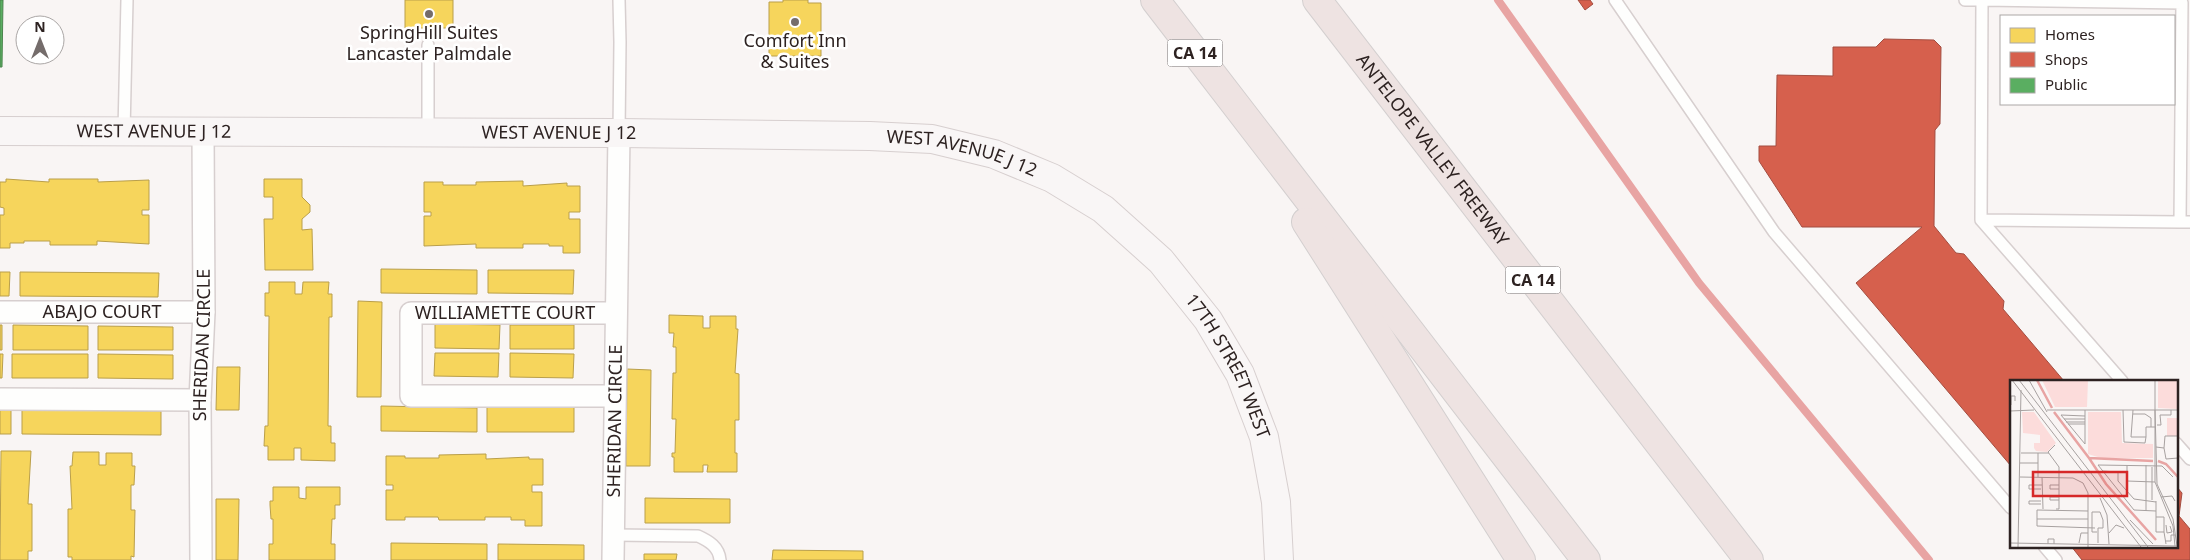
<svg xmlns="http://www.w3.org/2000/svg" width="2190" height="560" viewBox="0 0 2190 560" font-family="'Noto Sans',sans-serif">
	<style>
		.homes { fill: #f6d55c; stroke: #ba9f4a }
		.shops { fill: #d6604d; stroke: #a34d40 }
		.public { fill: #5aae61; stroke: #4c844e }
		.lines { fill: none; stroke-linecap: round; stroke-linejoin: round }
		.stream { stroke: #e8a4a3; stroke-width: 8 }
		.lane-casing { stroke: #d7cfcf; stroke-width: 14 }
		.street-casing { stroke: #d7cfcf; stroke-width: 24 }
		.secondary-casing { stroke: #d7cfcf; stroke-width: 30 }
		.highway-casing { stroke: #d3cfcf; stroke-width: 30 }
		.lane { stroke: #fefefd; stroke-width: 11 }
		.street { stroke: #fefefd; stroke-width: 21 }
		.secondary { stroke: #f9f6f6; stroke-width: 28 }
		.highway { stroke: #eee3e2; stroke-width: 28 }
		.poi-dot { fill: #746c6b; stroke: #fff; stroke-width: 2 }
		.labels { text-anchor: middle; stroke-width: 5; stroke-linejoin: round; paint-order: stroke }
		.shield { fill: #fff; stroke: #6c6464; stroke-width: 1 }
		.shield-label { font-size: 16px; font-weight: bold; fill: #2d2221 }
		.poi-label { font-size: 18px; fill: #2d2221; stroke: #fff }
		.street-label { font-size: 18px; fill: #2d2221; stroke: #fff }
		.inset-river { fill: none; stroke: #e8a4a3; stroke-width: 2.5 }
		.inset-road { fill: none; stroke: #a7a1a0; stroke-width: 1 }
		.view { fill: #d62828; fill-opacity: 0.15; stroke: #d62828; stroke-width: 2.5 }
		.inset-edge { fill: none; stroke: #2d2221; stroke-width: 2.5 }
	</style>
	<rect width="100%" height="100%" fill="#f9f5f4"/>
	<path class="homes" d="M405,0h48v28h-48z
		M783,0h25v3h13v53h-52v-54h14z
		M6,179l43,3v-3h49v3l51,-2v30h-7v5h7v29l-52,-3v4h-47v-4h-26v2h-14v5h-10v-33h4v-7l-4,-1v-25h6z
		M264,179h38v18l8,8v7l-8,7v11l10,-1 1,41h-48l-1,-51h9v-22h-9z
		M523,181v5l44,-3v3h13v26h-11v7h11v34h-17v-7h-14v-2h-26v4h-47v-4l-52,2v-30h7v-4h-7v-30h19v3h33v-3z
		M381,269l96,1v24l-96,-1z
		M488,270h86l-1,24 -85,-1z
		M0,272h10l-1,24h-9z
		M20,272l139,1 -1,24 -138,-1z
		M269,282h26v12h7l1,-12h26l-1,12h4v23h-3l-1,109h3v17h4v18l-34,-1v-12h-7v12h-26v-14h-4l1,-20h3l1,-110h-4v-23h4z
		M358,301l24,1 -1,95h-24z
		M669,315l34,1v12h7v-12h26v13h2l-3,44 4,1v46h-4v33h2v19h-30l1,-7h-5v7h-29v-15h-2v-4h3l1,-34h-4l1,-46h3v-26h-3l1,-14h-5z
		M435,324l65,1 -1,24 -64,-1z
		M0,325h2v25h-2z
		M13,325l75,1v24h-75z
		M510,325h64v24h-64z
		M98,326l75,1v23h-75z
		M435,353h64l-1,24 -64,-1z
		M510,353l64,1 -1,24 -63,-1z
		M0,354h3l-1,24h-2z
		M12,354h76v24h-76z
		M98,354l75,1v24l-75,-1z
		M217,367h23l-1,43h-23z
		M627,369l24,1 -1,96h-24z
		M381,406l96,2v24l-96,-1z
		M487,407h87v25h-87z
		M0,410h11v24h-11z
		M22,410l139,1v24l-139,-1z
		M1,451h30l-3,53h4v47h-4v9h-28z
		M73,452h26v13h7v-12h26v13h3l-1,19h-3v25h4l-1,47 -3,-1v4h-59v-3h-4v-48h4l-2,-43h2z
		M486,454v5l43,-2v2h14v26h-11v7h10v34h-17v-6h-14v-3h-26v3h-46l-1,-3h-33v3h-19v-30h7v-5h-7v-29h19v2h34v-3z
		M273,487h26v11l7,1v-12h34v18h-5v14h-3l-1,25h4v16h-66v-16h4v-25h-2l-1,-14v-4h3z
		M645,498l85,1v24h-85z
		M216,499h23l-1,61h-22z
		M391,543l96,1v16h-96z
		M498,544l86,1v15h-86z
		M773,550l90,1v9h-91z
		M644,554h33l-1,6h-32z"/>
	<path class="shops" d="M1578,0h12l3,4 -8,6z
		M1884,39l50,1 7,7 -1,77 -5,6 -1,96 22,27 8,1 40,47 -1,8 61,72h-53v85l-155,-183 66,-56h-120l-43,-66v-15h17l1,-71 56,1v-29h43z
		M2176,486l6,7 -3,23 11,13v31h-108l-11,-14h105z"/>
	<path class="public" d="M0,0h3l-1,67h-2z"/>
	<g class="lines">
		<path class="stream" d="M1498,0l201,283 230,277"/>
		<defs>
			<path id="lane" d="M619,0l1,42 -1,91
				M1615,0l159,232 237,276
				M1965,0h17
				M2182,3l-2,219h10
				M428,45v87
				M124,131l3,-131
				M1981,220l199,2
				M2122,381l-141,-161 1,-220 200,3 -1,-3
				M2176,443l14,16
				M613,535l85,1c11,5 21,11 22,24
				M2044,546l12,14"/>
			<g id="street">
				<path id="s1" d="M0,312h204"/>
				<path id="s2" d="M614,396h-203v-83h204"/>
				<path d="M0,399l200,1"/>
				<path id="s3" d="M201,560l-1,-160 4,-88 -1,-181"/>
				<path id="s4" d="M613,560l6,-427"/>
			</g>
			<g id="secondary">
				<path id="s5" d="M0,131l619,2 251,3 62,3 62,15 58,24 51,31 58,52 47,59 32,54 24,63 12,65 3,58"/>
			</g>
			<g id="highway">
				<path d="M1155,0l431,560"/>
				<path id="s6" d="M1317,0l432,560"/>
				<path d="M1306,222l215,338"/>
			</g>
		</defs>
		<use href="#lane" class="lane-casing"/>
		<use href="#street" class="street-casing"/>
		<use href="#secondary" class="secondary-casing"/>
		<use href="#highway" class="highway-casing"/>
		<use href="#lane" class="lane"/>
		<use href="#street" class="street"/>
		<use href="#secondary" class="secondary"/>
		<use href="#highway" class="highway"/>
	</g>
	<g class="poi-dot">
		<circle cx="429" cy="14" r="5"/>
		<circle cx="795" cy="22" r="5"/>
	</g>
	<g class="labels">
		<g class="shield">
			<rect x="1167.5" y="39.5" width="55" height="27" rx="4"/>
			<rect x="1505.5" y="266.5" width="55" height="27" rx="4"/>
		</g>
		<g class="shield-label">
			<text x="1195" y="59">CA 14</text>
			<text x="1533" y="286">CA 14</text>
		</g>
		<g class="poi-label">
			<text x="429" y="39">SpringHill Suites<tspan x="429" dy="21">Lancaster Palmdale</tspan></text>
			<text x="795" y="47">Comfort Inn<tspan x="795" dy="21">&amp; Suites</tspan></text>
		</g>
		<g class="street-label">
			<text dy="6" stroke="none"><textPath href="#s5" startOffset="154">WEST AVENUE J 12</textPath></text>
			<text dy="6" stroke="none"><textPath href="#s5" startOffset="559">WEST AVENUE J 12</textPath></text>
			<text dy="6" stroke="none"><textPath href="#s6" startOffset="189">ANTELOPE VALLEY FREEWAY</textPath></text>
			<text dy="6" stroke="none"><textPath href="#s5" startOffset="964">WEST AVENUE J 12</textPath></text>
			<text dy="6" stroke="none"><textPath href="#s1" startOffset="102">ABAJO COURT</textPath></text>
			<text dy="6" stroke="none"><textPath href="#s2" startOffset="380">WILLIAMETTE COURT</textPath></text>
			<text dy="6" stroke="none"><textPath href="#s3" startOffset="215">SHERIDAN CIRCLE</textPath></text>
			<text dy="6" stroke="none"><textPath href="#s5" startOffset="1322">17TH STREET WEST</textPath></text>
			<text dy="6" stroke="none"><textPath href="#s4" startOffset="139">SHERIDAN CIRCLE</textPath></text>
		</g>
	</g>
	<g transform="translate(2010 380)">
		<rect width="168" height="168" fill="#f9f5f4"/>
		<path d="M32,0h46l-1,27h-32zM148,0h19v29l-19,-1zM12,32h12l22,31 -9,9 -11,-1 -2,-3v-5h6v-8l-17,-2zM78,32h33l1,31 31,1v14h-52l-13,-4zM157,38h10v18h-10z" fill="#fcdcdb"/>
		<path class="inset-river" d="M27,0l15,28M44,32l35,46 64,3M79,78l17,26 50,56M148,81l8,3 12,13"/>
		<path class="inset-road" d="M2,0l129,167M9,0l129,167M19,0l18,32M145,0v102l18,44 2,20M1,25v-9h4v5M37,30h131M113,30l1,32 21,1 1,-6M123,30l-2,27h15v-10h9M145,30l2,74 16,35 4,27M0,31l24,-1M123,34h12l6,4v9M75,36l-24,-1 24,29v-34M54,39h21M56,42h19M58,44h17M147,45h4l-1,-10h11v-5M45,65l-7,7 11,15v42h-3M146,67l8,1 2,11 12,-1M154,68l1,-12h13M11,73h28M10,83h18M117,85v7h-9v9l16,18 22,3M142,87v33M92,91l16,1M117,92v9l28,1M10,97l53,1 10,5 5,10v54M28,97v-24M32,97l1,32M31,109h-12v-4h13M49,109h-9v-4h9M151,117l11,-1 3,5M90,118l7,17 2,29M49,120h-9v-3h9M31,121h-12v3h12M146,121v31h8l2,12M78,131l-51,-1v16l58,2M136,131v-46M146,131l-22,-1 -36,-45 64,1 11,11M146,137h8v15M27,139h51M120,140l23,24M156,145l1,8 5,-1 -2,-6M87,152h-5v-20h8l3,8v8h-5v15M99,153l7,-8 8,3M156,161h5v-6h4M0,163l168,3M69,163l2,-10h7M38,164v-5h6v5M8,167l3,-157"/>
		<path class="view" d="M23,92h94v24h-94z"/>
		<rect width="168" height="168" class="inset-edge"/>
	</g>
	<rect x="2000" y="15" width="175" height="90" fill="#ffffff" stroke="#aba7a6"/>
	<rect x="2010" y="28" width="25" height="15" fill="#f6d55c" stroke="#aba7a6"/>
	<text x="2045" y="40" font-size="15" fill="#2d2221">Homes</text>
	<rect x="2010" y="52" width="25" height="15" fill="#d6604d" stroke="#aba7a6"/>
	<text x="2045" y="65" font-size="15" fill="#2d2221">Shops</text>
	<rect x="2010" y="78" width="25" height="15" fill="#5aae61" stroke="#aba7a6"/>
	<text x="2045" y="90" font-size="15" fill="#2d2221">Public</text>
	<g transform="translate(40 40)"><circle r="24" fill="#ffffff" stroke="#aba7a6"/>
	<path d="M0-4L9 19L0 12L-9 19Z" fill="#746c6b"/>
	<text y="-8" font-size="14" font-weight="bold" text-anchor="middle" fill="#2d2221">N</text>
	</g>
</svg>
